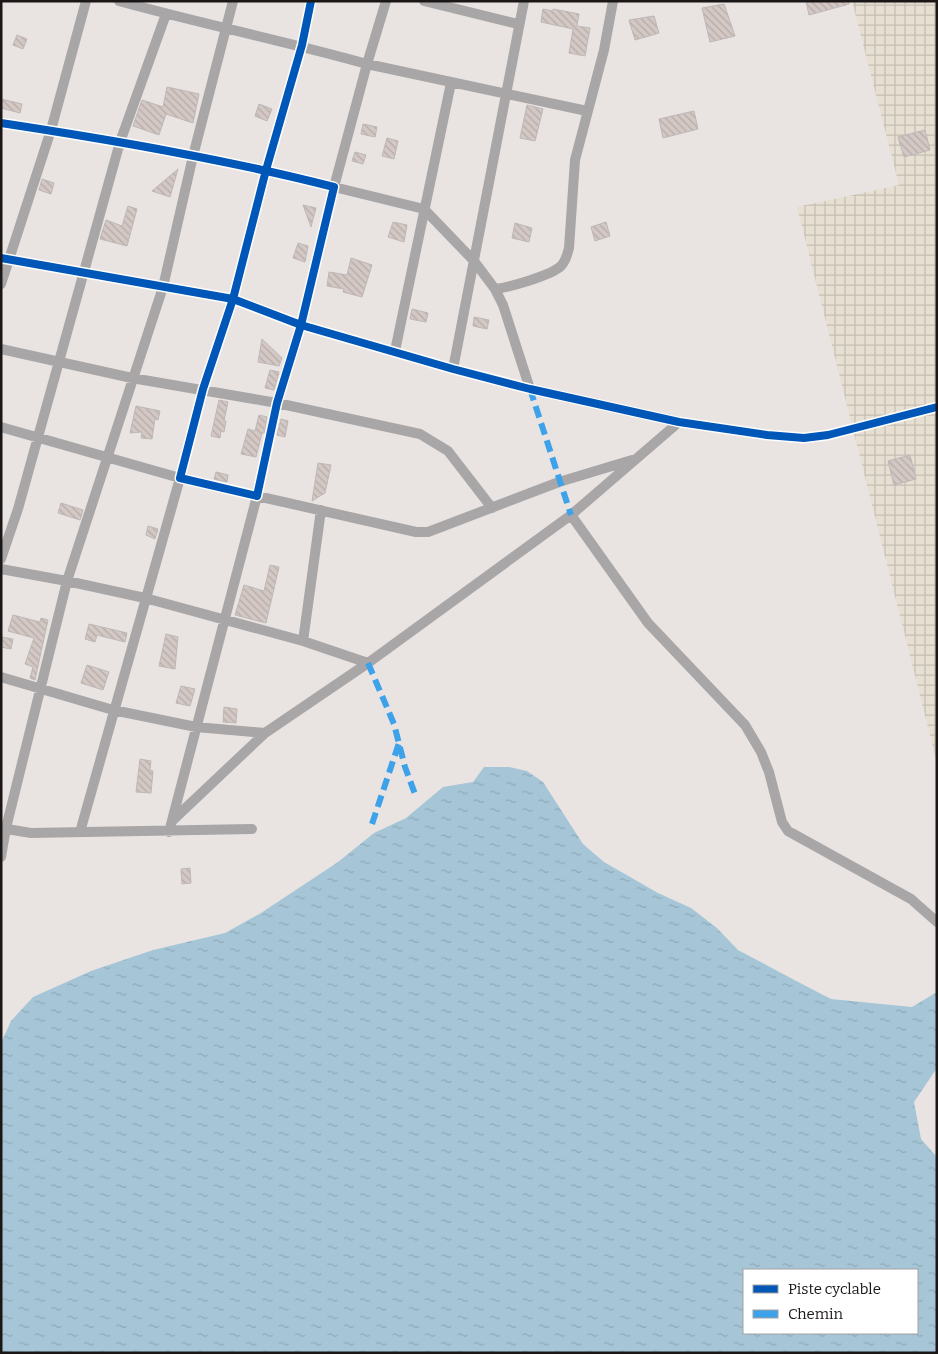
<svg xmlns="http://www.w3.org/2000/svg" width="938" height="1354" viewBox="0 0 938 1354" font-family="Bitter,serif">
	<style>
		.industrial { fill: url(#industrial-grid) }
		.water { fill: url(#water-ripples); fill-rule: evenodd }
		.building { fill: url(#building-back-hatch); stroke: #bcb8b7 }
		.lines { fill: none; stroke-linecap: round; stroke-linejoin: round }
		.street { stroke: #a8a6a7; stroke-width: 10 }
		.quiet { stroke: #3da2ea; stroke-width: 6; stroke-dasharray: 12 6; stroke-linecap: butt }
		.cycleway-casing { stroke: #fff; stroke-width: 11 }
		.cycleway { stroke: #0057b8; stroke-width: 8 }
	</style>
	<defs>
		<pattern id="industrial-grid" width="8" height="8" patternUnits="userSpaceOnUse" patternTransform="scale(1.25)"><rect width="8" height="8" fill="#e6dfd2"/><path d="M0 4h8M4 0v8" fill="none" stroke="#c5bfb4"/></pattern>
		<pattern id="water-ripples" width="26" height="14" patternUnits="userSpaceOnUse" patternTransform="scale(1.25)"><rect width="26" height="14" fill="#a6c6d7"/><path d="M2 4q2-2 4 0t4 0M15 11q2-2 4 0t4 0" fill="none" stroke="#8ea9b8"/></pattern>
		<pattern id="building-back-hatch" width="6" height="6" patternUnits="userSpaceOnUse" patternTransform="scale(1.25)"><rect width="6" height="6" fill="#d4c8c4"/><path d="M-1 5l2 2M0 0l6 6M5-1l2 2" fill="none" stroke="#b5aba8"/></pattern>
	</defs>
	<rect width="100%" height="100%" fill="#e9e4e2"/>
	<path class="industrial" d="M852,1h85v762l-140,-556 102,-22z"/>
	<path class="water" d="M484,767h25l18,4 16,11 40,62 21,18 54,31 33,15 26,20 21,22 64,34 29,15 81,8 25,-15v76l-23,34 7,37 16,18v196h-936v-310l10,-22 22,-24 58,-26 62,-21 72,-17 36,-20 77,-51 36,-29 32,-15 37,-31 30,-5zM744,1270h173v63h-173z"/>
	<path class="building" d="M806,1h42l1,3 -40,11z
		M724,4l11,32 -25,6 -8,-34z
		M543,9l10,2v-2l26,5 -2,12 13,2 -5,28 -16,-3 4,-24 -32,-7z
		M654,16l5,17 -24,7 -6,-20z
		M17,35l10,4 -4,10 -10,-4z
		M167,87l32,7 -6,29 -27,-9 -7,21 -26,-9 9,-26 21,7z
		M1,99l21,5 -2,9 -19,-5z
		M259,104l13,5 -5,12 -12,-5z
		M527,105l16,4 -8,32 -15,-3z
		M694,111l4,18 -35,9 -4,-19z
		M363,124l14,3 -2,10 -14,-3z
		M925,130l5,20 -26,7 -6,-20z
		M387,138l11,3 -4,18 -12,-3z
		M355,152l11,3 -3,9 -11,-3z
		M178,169l-8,28 -18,-6z
		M42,179l12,4 -3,11 -12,-4z
		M303,205l13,3 -5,19z
		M128,206l9,3 -10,37 -27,-7 6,-19 16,6z
		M393,222l14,3 -3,17 -16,-5z
		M606,222l4,14 -15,5 -4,-14z
		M515,223l17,5 -3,14 -17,-4z
		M298,243l10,3 -3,16 -12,-4z
		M351,258l21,7 -10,32 -19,-5 1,-3 -17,-3 2,-14 18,3z
		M412,309l16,4 -2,9 -16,-3z
		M474,317l15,3 -2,9 -14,-3z
		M262,339l20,19 -3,8 -21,-4z
		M270,370l9,2 -5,18 -9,-2z
		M219,400l9,2 -4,19h2l-2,11 -3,-1 -1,7 -9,-2z
		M136,406l24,5 -2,9 -3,-1 -3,20 -11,-1 1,-6 -12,1z
		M259,415l8,2 -3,16 -5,-1 3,1 -6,24 -15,-3 7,-25 7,2z
		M281,419l7,2 -3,16 -8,-2z
		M910,455l6,24 -22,6 -6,-24z
		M318,463l13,2 -6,28 -13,8z
		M216,472l12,3 -1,7 -13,-3z
		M61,503l22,7 -3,10 -22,-7z
		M148,526l10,3 -3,10 -9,-4z
		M270,565l9,2 -13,56 -31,-8 9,-30 20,6z
		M13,615l27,7 1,-4 7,2 -13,60 -5,-2 3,-11 -8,-3 9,-26 -26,-7z
		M89,624l38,9 -2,9 -28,-7 -2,7 -10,-3z
		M166,634l12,3 -3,32 -16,-3z
		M1,637l12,2 -2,10 -10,-2z
		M87,665l22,7 -6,18 -22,-7z
		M181,686l14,3 -5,17 -14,-3z
		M224,707l13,2 -1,14 -13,-1z
		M140,759l11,2 -1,9 3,1 -2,22 -15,-1z
		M190,868l1,15 -9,1 -1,-15z"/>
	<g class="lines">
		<path class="street" d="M119,1c83,23 166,40 248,63l-33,123 90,22 50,52 21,28
			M386,1l-19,63 220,47
			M424,1l94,23
			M1,123c112,17 223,36 333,64l-33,138 -24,78 -20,93 -77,-18 23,-89 30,-90 33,-129 36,-125 9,-44
			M1,258l232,41 68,26 152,44 77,20 149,33 88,13 37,3 24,-3 109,-28
			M1,284l50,-154 35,-129
			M1,349l131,29 145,25 143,31 28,17 44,57
			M395,351l56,-268
			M453,369l71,-368
			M530,389l-27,-84 -8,-16c15,-2 55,-13 66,-23 5,-5 6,-11 8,-18l6,-88 29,-110 9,-49
			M1,427l179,51 -100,354
			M571,515l77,108 97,102 16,27 8,20 13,50 6,9 123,68 26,23
			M1,559l17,-50 102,-367 46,-128
			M1,569l66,12 96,-294 30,-131 40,-155
			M303,641l18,-131
			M1,677l112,33 83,17 69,6 103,-70 203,-148 108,-93
			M173,820l92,-87
			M1,828l30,5 221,-4
			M169,832l88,-336 159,36h12l131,-50 73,-22
			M1,857l5,-29 61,-247 78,17 158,43 65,22"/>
		<path class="quiet" d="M530,389l41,126
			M368,663l26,61 11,43 10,27
			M372,824l27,-81"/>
		<defs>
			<path id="cycleway" d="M1,123c112,17 223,36 333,64l-33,138 -24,78 -20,93 -77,-18 23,-89 30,-90 33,-129 36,-125 9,-44
				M1,258l232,41 68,26 152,44 77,20 149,33 88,13 37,3 24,-3 109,-28"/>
		</defs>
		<use href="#cycleway" class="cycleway-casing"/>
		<use href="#cycleway" class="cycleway"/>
	</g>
	<rect width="938" height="1354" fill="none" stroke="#1a1716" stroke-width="5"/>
	<rect x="743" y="1269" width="175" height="65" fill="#ffffff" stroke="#a3a2a2"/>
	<rect x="753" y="1285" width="25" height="8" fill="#0057b8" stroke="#a3a2a2"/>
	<text x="788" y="1294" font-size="15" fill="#1a1716">Piste cyclable</text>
	<rect x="753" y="1310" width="25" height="8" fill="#3da2ea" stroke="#a3a2a2"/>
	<text x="788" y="1319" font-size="15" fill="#1a1716">Chemin</text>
</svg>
